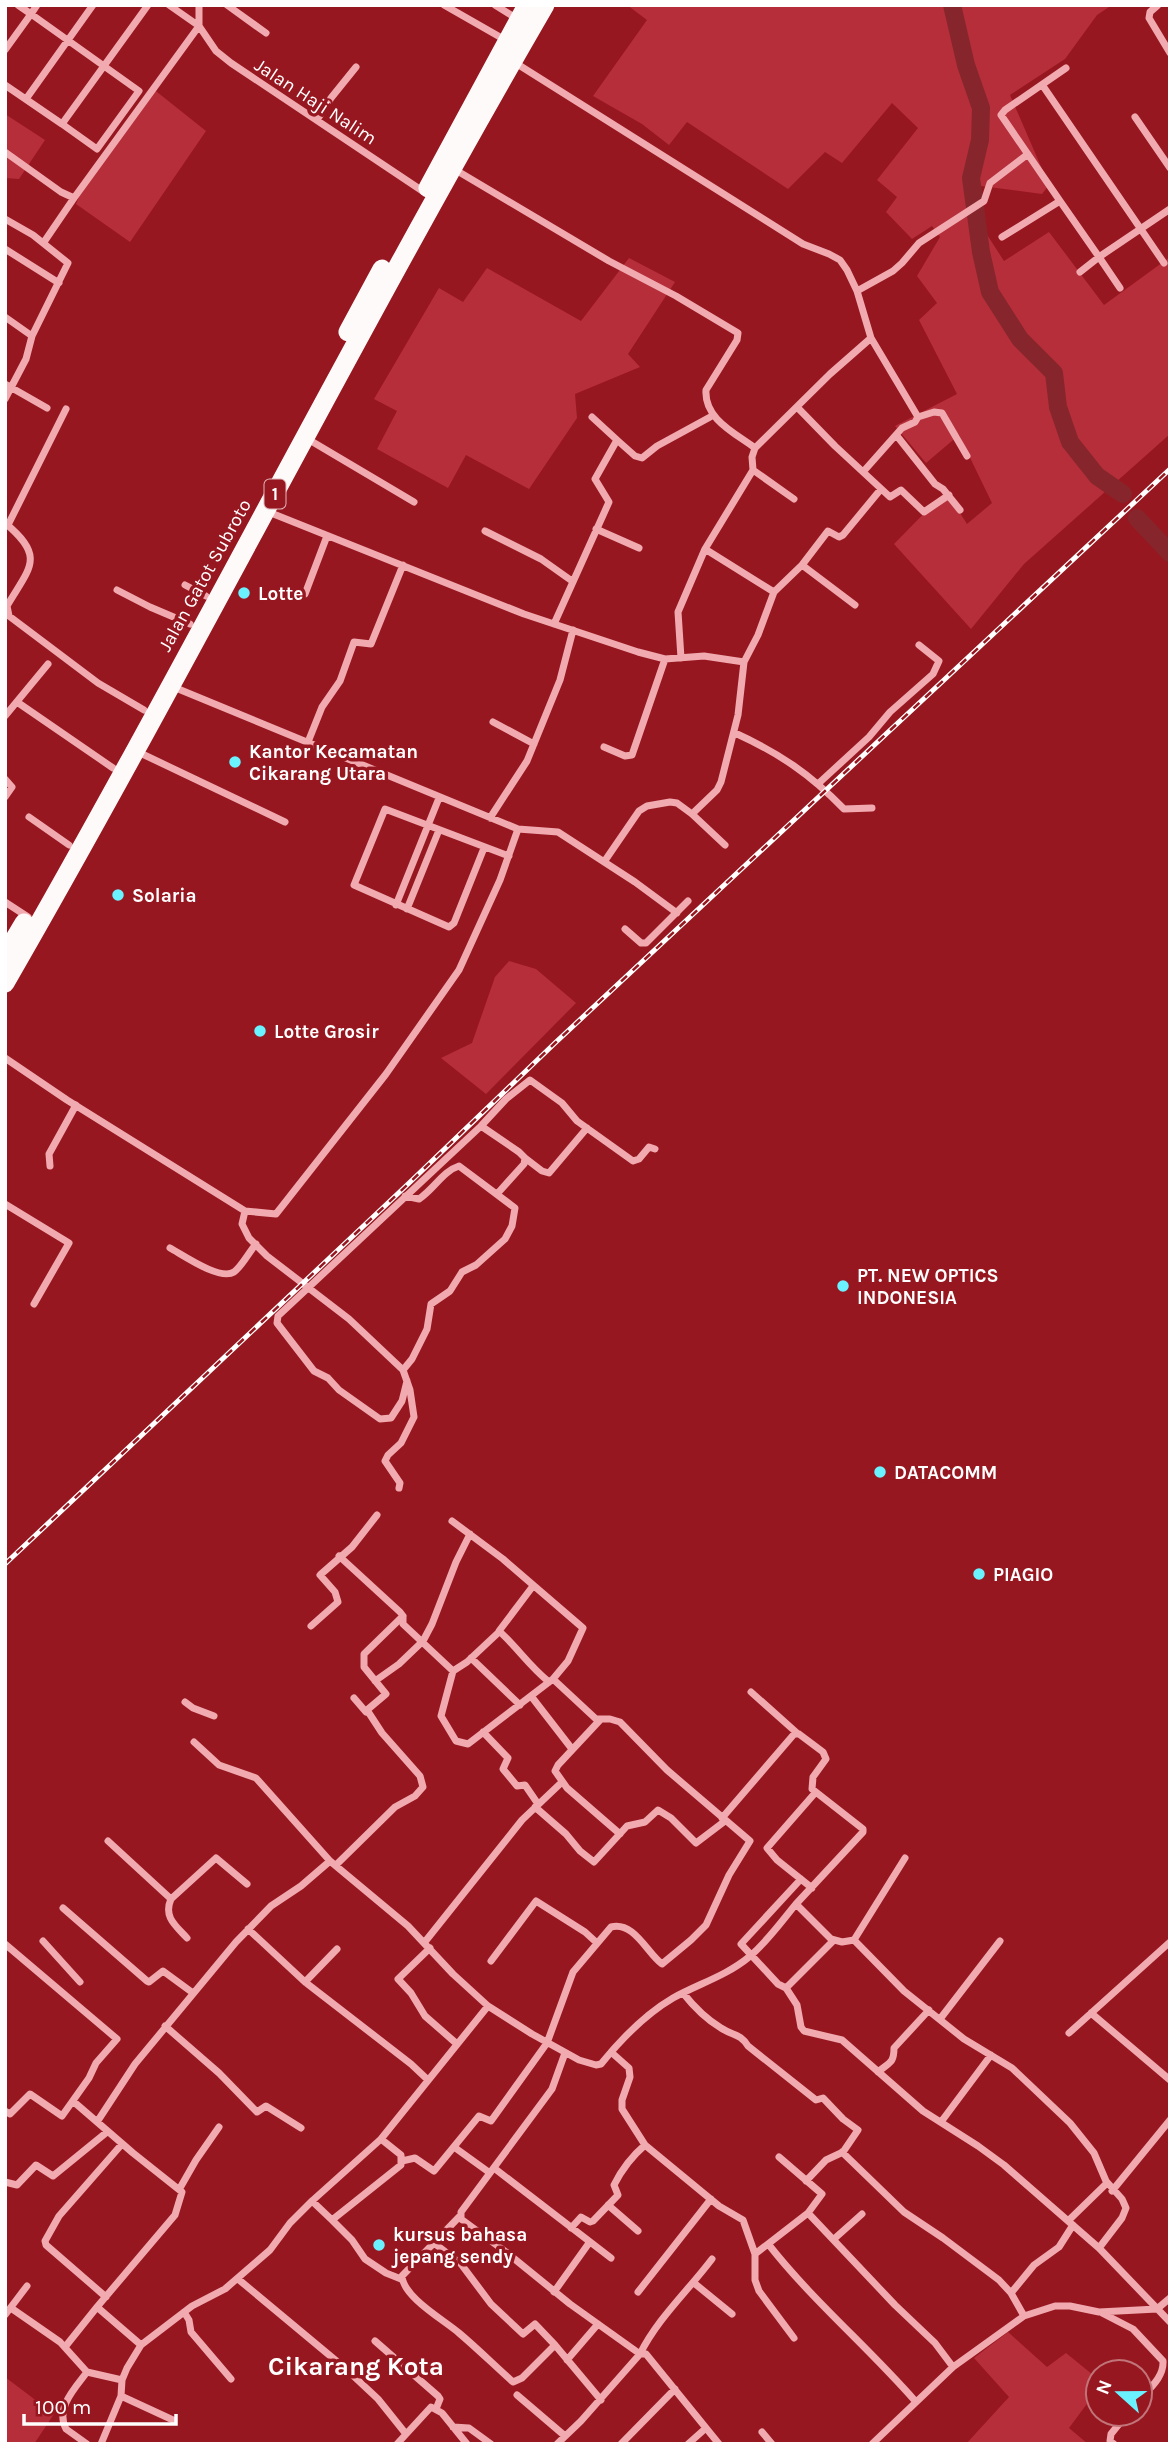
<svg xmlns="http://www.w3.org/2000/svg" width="1175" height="2449" viewBox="0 0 1175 2449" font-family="Karla,sans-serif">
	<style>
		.green { fill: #b62e3a }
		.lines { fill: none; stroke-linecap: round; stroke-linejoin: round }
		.river { stroke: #86262c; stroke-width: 18 }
		.minor { stroke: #f1aab0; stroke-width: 7 }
		.trunk { stroke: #fffafa; stroke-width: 19 }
		.rail-casing { stroke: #fff; stroke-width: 5 }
		.rail { stroke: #971720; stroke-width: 2.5; stroke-dasharray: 8; stroke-linecap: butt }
		.poi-dot { fill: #6af3ff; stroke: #971720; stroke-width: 2.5 }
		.labels { text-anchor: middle; stroke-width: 7; stroke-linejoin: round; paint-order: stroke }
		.shield { fill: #971720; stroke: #e0b9bc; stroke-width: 2 }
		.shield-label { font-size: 18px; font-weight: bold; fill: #fff }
		.street-label { font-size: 19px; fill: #fff; stroke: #971720 }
		.poi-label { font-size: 19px; font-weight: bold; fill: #fff; stroke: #971720; text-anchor: start }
		.district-label { font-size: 26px; font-weight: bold; fill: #fff; stroke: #971720 }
	</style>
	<rect width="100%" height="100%" fill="#971720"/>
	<path class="green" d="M627,5h485l-15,10 -32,44 -55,36 39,90 -7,9 -61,-8 -15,16 38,59 45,-29 55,73 66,-48v177l-146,130 -53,65 -77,-85 52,-53 21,33 25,-21 -33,-68 -33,28 -31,-37 62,-32 -38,-74 18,-17 -20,-27 23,-39 -8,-11 -20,13 -26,-27 11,-15 -20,-17 41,-52 -26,-25 -50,60 -17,-11 -37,37 -101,-67 -18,23 -27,-21 -49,-28 54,-76z
		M152,88l54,43 -76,111 -54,-38 14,-34z
		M5,114l40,26 -26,39 -14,-1z
		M629,258l46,24 -47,72 12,13 -65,27 2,24 -48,71 -63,-34 -18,33 -71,-39 20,-38 -23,-12 65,-111 24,14 24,-34 94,53z
		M509,961l27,8 40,34 -90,91 -45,-36 31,-15 23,-66z
		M1008,2332l39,35 19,-14 32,26v10l-29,39 19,16h-122l43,-47 -35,-39z
		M5,2377l49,37 -20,30h-29z"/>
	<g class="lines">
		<path class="river" d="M952,5l14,60 15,43 -1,32 -9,38 10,74 9,40 30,47 34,34 4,34 12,35 27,34 26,18
			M1137,518l33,35"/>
		<path class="minor" d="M18,5l13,9 6,-9
			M169,5l30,21 17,25 15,12 193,129
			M227,5l39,28
			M444,5l63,36
			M495,5l24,15
			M1158,5l-8,7 -1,6 21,35
			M5,50l26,-36 108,77 -42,58 -35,-25
			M514,62l289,182 26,10 11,6 7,10 10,21 14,47 47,79 -3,5 -13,6 -39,44
			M5,85l57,39 86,-119
			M1043,86l121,177
			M26,99l67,-94
			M1135,117l35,51
			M317,120l14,-22 25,-31
			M5,152l56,40 13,6 125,-172v-21
			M454,169l155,92 67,35 62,37 -1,7 -31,50c-2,29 29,43 49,58l-3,9 1,13 -48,79 -27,63 3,46
			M1060,201l-59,-86 4,-5 61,-42
			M5,219l28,16 35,28 -36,73 -6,23 -21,40
			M1002,237l58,-36 39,56 71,-48
			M44,242l30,-44
			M5,249l54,34
			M1080,272l19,-15 21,31
			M857,291l36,-20 9,-8 17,-20 65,-42 6,-18 38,-29
			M5,317l27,19
			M5,384l42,24
			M797,407l38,39 55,51 11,-7 23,22 25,-17
			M918,417l16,-5 8,1 25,43
			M897,436l38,48 8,5 17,21
			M306,438l108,64
			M617,440l18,16 7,2 15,-12 55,-30
			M755,448l75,-74 41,-36
			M753,470l41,29
			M266,511l258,103 114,38 27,7 39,-3 40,6
			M5,523c41,34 25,44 2,83l2,10 89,67 46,27
			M8,525l58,-116
			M596,529l43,19
			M485,531l56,28 31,22
			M705,549l69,43
			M802,565l53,40
			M185,585l21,11
			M117,590l33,17 40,17
			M305,594l22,-58
			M554,624l55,-122 -14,-23 22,-39 -25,-23
			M171,686l347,143 40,3 77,50 42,31
			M17,702l96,66
			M5,716l43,-52
			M493,722l41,22
			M735,733c44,20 75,41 109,76l28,-1
			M308,742l14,-35 18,-26 14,-39 17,2 32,-79
			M604,747l21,9 7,-1 33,-96
			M136,751l149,71
			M5,779l7,8 -7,10
			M819,783l50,-46 21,-25 43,-38 6,-13 -20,-16
			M692,814l25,-24 4,-8 17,-67 6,-53 14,-27 16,-43 28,-27 26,-34 11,6 4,-2 38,-46
			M29,817l40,28
			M490,818l37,-57 33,-81 13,-50
			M484,848l-30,75 -5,4 -95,-42 31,-76 124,47
			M604,862l35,-51 8,-5 23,-4 7,1 15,11 33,31
			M5,902l23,15
			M396,905l43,-107
			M407,909l32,-79
			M625,929l16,14h5l42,-42
			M5,1058l62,42 178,111 31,3 110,-140 73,-104 41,-90 18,-51
			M481,1126l38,26 6,6 -1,6 -27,30
			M525,1158l17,13 7,2 38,-45
			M50,1166l-1,-12 27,-49
			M5,1204l64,39 -35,61
			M245,1211l-3,13 7,14 18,18 82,63 54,51 7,20 4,27 -13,26 -13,12 -3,6 15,22 -1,5
			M170,1248c13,7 50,33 64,24 8,-6 15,-20 22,-28
			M403,1370l9,-11 15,-30 4,-25 19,-13 12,-19 14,-7 29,-26 7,-13 3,-18 -56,-42c-16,5 -25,23 -40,33l-14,-3
			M407,1381l-5,20 -11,17 -11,1 -41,-29 -11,-12 -14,-7 -37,-48 1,-7 203,-190 25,-27 24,-19 32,23 15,18 56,40 6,-2 10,-12 6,2
			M339,1556l61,56 3,4v8l50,47 -12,45 15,25 12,3 85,-65 15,-18 15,-33 -80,-69 -51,-38
			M533,1586l-34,45c18,16 30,35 50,51
			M311,1626l27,-24 -3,-10 -15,-17 32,-28 25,-32
			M471,1658l49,47
			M453,1671l14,-9 32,-30
			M375,1681l24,-17 24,-23 9,-17 24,-62 14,-28
			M751,1692l46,41
			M531,1696l41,53
			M354,1698l12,14 1,-2
			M185,1702l8,6 21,8
			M600,1720l-42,45 -3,6 12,17 53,46
			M483,1732l25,26 -5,11 14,17 8,-1 13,19
			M194,1742l25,23 37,13 74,83 78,65 45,48 35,32 44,28 47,26 17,5 5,-1c21,-26 43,-49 72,-66 25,-14 53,-22 76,-41 18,-15 32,-35 47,-53
			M535,1807l31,27 14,17 14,11 33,-36 18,-4 13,-12 13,8 25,25 29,-22
			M722,1818l73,-85 4,1 24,18 3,7 -13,18 -1,12 51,40v3l-67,72 35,35 11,3 12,-2 50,51 60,48 48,29 58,55 24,30 12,28 16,18 4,9 -4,10 -23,30
			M108,1841l63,58c-8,18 5,27 16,39
			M336,1865l59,-58 20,-11 8,-9 -3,-11 -38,-43 -15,-23 19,-16 -22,-27v-13l39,-38
			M801,1879l-60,65 37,40 8,4 48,-48
			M812,1888l-35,-28 -10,-12 48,-55
			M171,1899l45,-41 31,26
			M63,1908l84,73 2,1 14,-11 30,22
			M248,1929l57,53 106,82 17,16
			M854,1940l51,-82
			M43,1941l37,41
			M424,1943l98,-123 40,-38
			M5,1944l112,95 -21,24 -7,15 -27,38 -32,-22 -20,20 -5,-3
			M430,1948l-32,31 13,14 14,23 32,28
			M491,1961l45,-60 49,31 12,11
			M305,1982l32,-33
			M786,1988l11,17 4,22 3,4 38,9 81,71 55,35 26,19 95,83 71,74
			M683,1993c11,14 23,26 38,35 12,8 19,5 27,18l68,54 7,-2 20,21 15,11 -15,22 -17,8 -20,21
			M1091,2013l79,67
			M940,2019l60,-78
			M165,2026l54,47 38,39 9,-6 35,22
			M1069,2033l101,-91
			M611,2052l18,16 1,9 -8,23v9l23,36 74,61 24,14 12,34 53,-41
			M565,2053l-13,36 -91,123v7l45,33 64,52 70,50c18,-36 47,-62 72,-95
			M878,2072c12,-10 16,-9 16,-24l35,-38
			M74,2102l59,51 49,39 -7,23 -78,92 44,38
			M97,2122l38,-58 101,-122 35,-36 30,-20 29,-25
			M941,2122l50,-67
			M454,2147l36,26
			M842,2152l62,60 39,26 56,42 12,13 13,23
			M779,2157l43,37 -14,19 87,92 40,38 18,24
			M402,2161l13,-3 19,13 45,-55 12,5 56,-78 26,-71 38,-45c23,-6 36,26 51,37l29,-24 15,-15 23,-50 21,-34 -83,-71 -47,-48 -10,-3h-14l-43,-40
			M494,2168l117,90
			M5,2182l12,3 19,-20 17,11 54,-44
			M180,2188l16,-28 23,-33
			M1112,2191l58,-71
			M312,2201l20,19 69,-55v-10l-20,-16
			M608,2205l30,26
			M459,2217l-57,59c1,21 42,44 57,57 19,16 36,33 54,49l9,-4 33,-33 46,55
			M332,2220l20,20 13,19 21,14 15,6
			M1068,2221l39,-38
			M571,2228l10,-11 9,5 3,-1 25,-26 -4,-10c8,-16 17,-28 31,-40
			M834,2239l28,-25
			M434,2243l27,21 30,40 32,30 12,-10 20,21
			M769,2245c44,56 100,103 147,157
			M755,2254v26l4,11 35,47
			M238,2279l108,90 32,30 28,35
			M694,2283l38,31
			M554,2292l35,-49
			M638,2292l73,-93
			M1011,2293l23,-28 25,-18 14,-22
			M106,2297l-60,-52 -1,-4 14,-25 63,-72
			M11,2308l49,34 27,30 35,8
			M184,2312l5,8 2,12 40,47
			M1102,2313l31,16 30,32c1,16 -13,27 -23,38
			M5,2315l22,-29
			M375,2341l63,55 2,3 -4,10
			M65,2347l32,-40
			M567,2360l31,-36
			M517,2395l48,41
			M121,2396l52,24
			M453,2427l16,1 22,16
			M762,2432l10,12
			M87,2444l-21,-15c-11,-21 9,-41 21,-57
			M101,2444l20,-48 1,-16 5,-12 14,-23 51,-39 33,-17 45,-39 20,-27 22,-22 69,-62 107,-133
			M397,2444l34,-37 11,6 25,31
			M557,2444l24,-23 59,-67h6l73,90
			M621,2444l54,-55
			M688,2444l18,-16
			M872,2444l81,-77 71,-51 31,-10h15l29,6 58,-3 13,-11
			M1114,2444l-4,-3 1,-7 16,-20"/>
		<path class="trunk" d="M428,188l99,-183
			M348,332l34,-63
			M5,955l19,-32
			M5,983c186,-323 353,-656 540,-978"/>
		<defs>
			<path id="rail" d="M5,1564l402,-379 148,-142 615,-574"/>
		</defs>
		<use href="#rail" class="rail-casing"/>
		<use href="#rail" class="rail"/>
	</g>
	<g class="poi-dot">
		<circle cx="244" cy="593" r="7"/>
		<circle cx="235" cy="762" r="7"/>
		<circle cx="118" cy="895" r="7"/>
		<circle cx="260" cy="1031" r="7"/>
		<circle cx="843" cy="1286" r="7"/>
		<circle cx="880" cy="1472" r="7"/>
		<circle cx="979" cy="1574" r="7"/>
		<circle cx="379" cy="2245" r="7"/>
	</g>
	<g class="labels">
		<rect class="shield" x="264.5" y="479.5" width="21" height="29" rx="5"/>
		<g class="shield-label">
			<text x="275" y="500">1</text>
		</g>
		<g class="street-label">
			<text transform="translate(316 101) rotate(33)" y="7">Jalan Haji Nalim</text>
			<text transform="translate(204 575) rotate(-61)" y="7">Jalan Gatot Subroto</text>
		</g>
		<g class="poi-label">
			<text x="258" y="600">Lotte</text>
			<text x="249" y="758">Kantor Kecamatan<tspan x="249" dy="22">Cikarang Utara</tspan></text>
			<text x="132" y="902">Solaria</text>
			<text x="274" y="1038">Lotte Grosir</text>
			<text x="857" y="1282">PT. NEW OPTICS<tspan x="857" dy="22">INDONESIA</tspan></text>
			<text x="894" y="1479">DATACOMM</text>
			<text x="993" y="1581">PIAGIO</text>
			<text x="393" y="2241">kursus bahasa<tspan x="393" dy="22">jepang sendy</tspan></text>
		</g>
		<g class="district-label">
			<text x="356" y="2375">Cikarang Kota</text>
		</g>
	</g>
	<rect width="1175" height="2449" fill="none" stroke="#ffffff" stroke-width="14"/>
	<g transform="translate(1119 2393) rotate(291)"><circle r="33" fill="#971720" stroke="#c17479" stroke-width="2"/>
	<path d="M0-5L12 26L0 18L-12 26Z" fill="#6af3ff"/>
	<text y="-10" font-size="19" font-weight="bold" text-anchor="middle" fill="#ffffff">N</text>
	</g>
	<path d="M24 2414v10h152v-10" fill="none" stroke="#ffffff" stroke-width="3.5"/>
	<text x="35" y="2414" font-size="21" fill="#ffffff" stroke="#971720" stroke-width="5" paint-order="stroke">100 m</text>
</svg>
